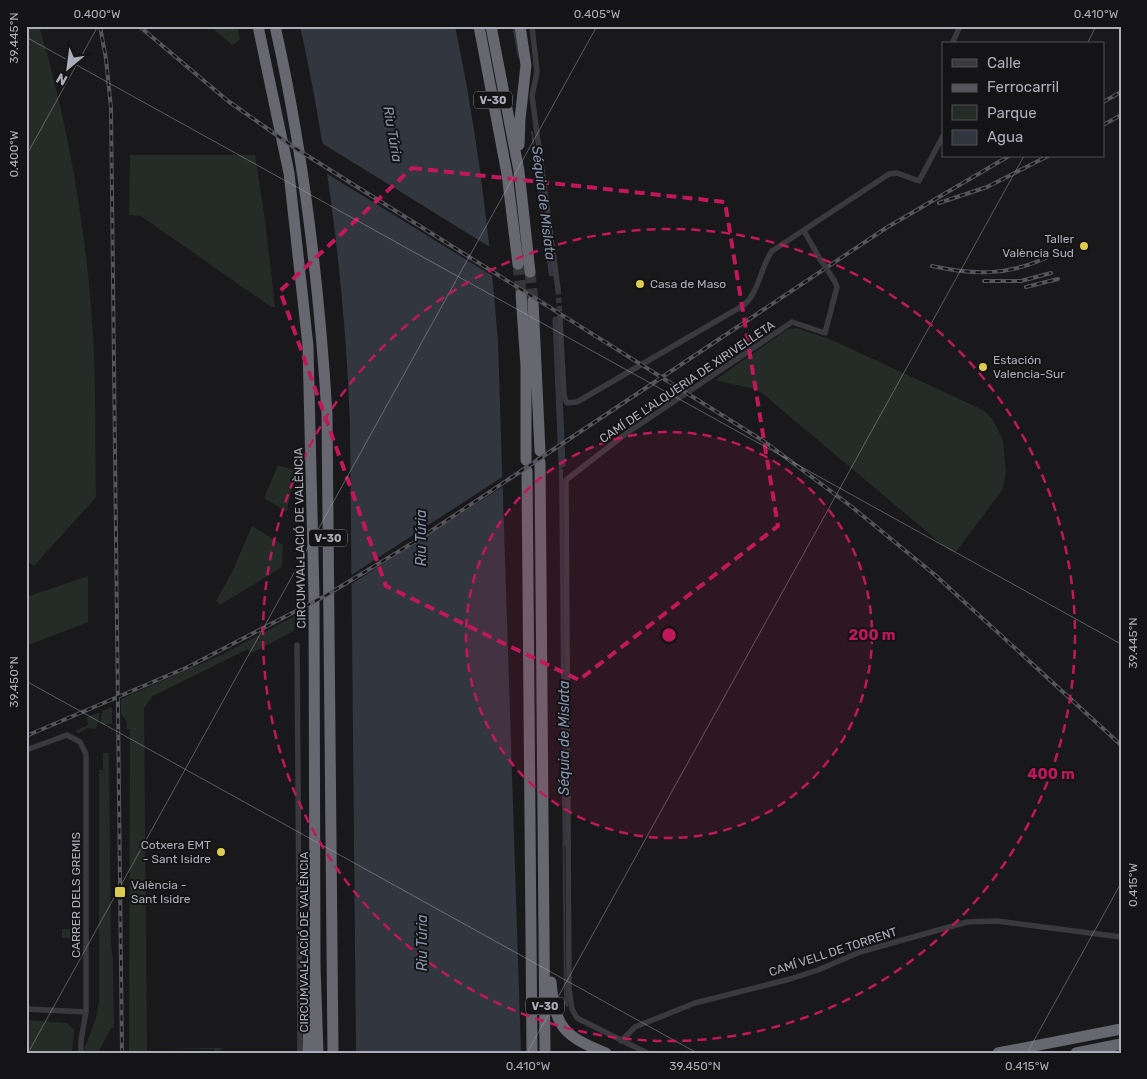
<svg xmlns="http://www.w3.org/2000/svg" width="1147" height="1079" viewBox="0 0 1147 1079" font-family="Rubik,sans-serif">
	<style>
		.green { fill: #252c27 }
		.water { fill: #32363f }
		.pier { fill: #19181a }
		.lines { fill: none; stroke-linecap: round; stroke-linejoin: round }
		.stream { stroke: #32363f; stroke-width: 2 }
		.canal { stroke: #32363f; stroke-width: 7 }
		.street-tunnel { stroke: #36363a; stroke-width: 5.5; stroke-dasharray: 5.5 3; stroke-linecap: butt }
		.highway-tunnel { stroke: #36363a; stroke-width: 11; stroke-dasharray: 11 5.5; stroke-linecap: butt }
		.street { stroke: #3a3a3e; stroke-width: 5.5 }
		.highway { stroke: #66676f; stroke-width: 11 }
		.rail-casing { stroke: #55555b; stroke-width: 4 }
		.rail { stroke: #141315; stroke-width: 2; stroke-dasharray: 5.5; stroke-linecap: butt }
		.street-bridge { stroke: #3a3a3e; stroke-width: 5.5 }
		.marked { fill: none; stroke: #c2185b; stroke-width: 4; stroke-dasharray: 10 6; stroke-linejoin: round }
		.ticks { fill: none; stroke: #acadb8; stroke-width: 1; stroke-opacity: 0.45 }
		.ring { fill: none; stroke: #c2185b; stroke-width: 2.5; stroke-dasharray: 9 6 }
		.poi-dot { fill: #ddcc4d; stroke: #141315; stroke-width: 2 }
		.labels { text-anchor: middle; stroke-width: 4; stroke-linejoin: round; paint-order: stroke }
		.shield { fill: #141315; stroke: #7e7f87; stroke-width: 1 }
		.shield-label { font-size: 11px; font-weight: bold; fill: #acadb8 }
		.poi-label { font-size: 12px; fill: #acadb8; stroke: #141315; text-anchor: start }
		.street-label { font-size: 12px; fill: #acadb8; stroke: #141315 }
		.water-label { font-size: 14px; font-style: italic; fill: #8794af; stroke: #141315 }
		.centre { fill: #c2185b; stroke: #141315; stroke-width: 2.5 }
		.ring-label { font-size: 15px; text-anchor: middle; font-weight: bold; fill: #c2185b; stroke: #141315; stroke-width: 4; stroke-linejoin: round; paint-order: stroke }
		.neatline { fill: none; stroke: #acadb8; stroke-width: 2 }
		.ticks-label { font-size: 12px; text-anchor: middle; fill: #acadb8 }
	</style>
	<rect width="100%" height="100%" fill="#19181a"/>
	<path class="green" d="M26,26h13c30,100 47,203 54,307 3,54 2,109 3,164l-62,69 -8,-6z
		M210,26h27l3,14 -8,5z
		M130,155h125l10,65 10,87h-4l-130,-91 -12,-1z
		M797,328l35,12 151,70 10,10 10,20 3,32 -3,17 -47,63 -6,-1 -192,-161 -43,-10 73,-51z
		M278,465l16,5 -7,42 -23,-14z
		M252,526l31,19 -1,22 -62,38 -4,-4 16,-29z
		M88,576v46l-62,24v-49z
		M295,616l-1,15 -42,22 -4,-4 -95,47 -9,12 3,345h-18l1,-310v-14h-3v-7l-6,-8v-15l100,-44z
		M112,707v17h-12l2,-13z
		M98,713h2l-4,16 -8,-1 -9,5 -4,-2 13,-6 -1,-8z
		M103,753h6l2,193 2,13 1,69h-3l-13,25h-15l14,-38 2,-14v-231h4z
		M62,929h13v9h-13z
		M26,1020l41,3 7,7 -2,23h-46z
		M167,1048h55l-5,5h-2l-1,-4z"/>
	<path class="water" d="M300,26h155c22,104 35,210 43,316l23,711h-165l-6,-628c-5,-135 -21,-267 -50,-399z"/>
	<path class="pier" d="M320,142l173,107 3,29 -170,-105z
		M507,474v10l-157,101v-9z"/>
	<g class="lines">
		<path class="stream" d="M513,26l6,31
			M532,132l18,142
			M554,320l6,143
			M560,468l5,536
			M562,470l3,374
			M567,991v15"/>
		<path class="canal" d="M549,242l3,31
			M556,320l6,144"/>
		<path class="street-tunnel" d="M558,289l2,29"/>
		<path class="highway-tunnel" d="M518,264l3,30
			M530,272l3,29"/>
		<path class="street" d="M532,26l5,46 -5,24 26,193
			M952,44l8,-18
			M804,231l16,28
			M560,318l4,78 3,7 10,-1 167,-97c16,-15 16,-37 28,-54l117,-77 8,-1 22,8 24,-45
			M297,645l3,408
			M26,750l41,-15 13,7 6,12v258l-5,28v13
			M26,1009l60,3
			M621,1041l14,-14 60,-24 95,-24 28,-9 42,-18 107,-30 30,-1 124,16
			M647,1053l-70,-35 -5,-9 -3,-20 -3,-509 58,-45 168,-113 33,11 12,-46 -3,-7"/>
		<path class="highway" d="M258,26l31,147 19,173 6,250 1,370 3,87
			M275,26c29,128 44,257 52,388l6,639
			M479,26l28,148 11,90
			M491,26l28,145 11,101
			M519,145l1,-26 6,-54 -6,-39
			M521,294l5,72v94
			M533,301l7,150
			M540,462l5,591
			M527,471l5,582
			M551,982c4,46 13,54 55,71
			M308,1053l2,-66
			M998,1053l123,-24
			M1076,1053l45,-9"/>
		<defs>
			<path id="rail" d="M100,26l6,33 5,49 11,945
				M139,26l89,75 67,47 470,294 87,65 83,68 186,170
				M1103,102l18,-10
				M1103,125l18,-10
				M939,203l48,-16 61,-31
				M932,266c42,9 74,10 114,-8
				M984,281h37l30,-8
				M1026,287l32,-8
				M26,736l162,-69 137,-71 91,-55 470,-313 123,-72"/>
		</defs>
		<use href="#rail" class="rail-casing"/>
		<use href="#rail" class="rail"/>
		<path class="street-bridge" d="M820,259l14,21"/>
	</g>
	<path class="marked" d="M412,168l313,34 53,324 -199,154 -193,-94 -106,-295z"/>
	<path class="ticks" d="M26,37l1095,607M1087,44l9,-18M26,156l72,-130M26,681l671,372M28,1053l569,-1027M527,1053l497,-897M1027,1053l94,-170"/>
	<circle cx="669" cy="635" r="203" fill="#c2185b" fill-opacity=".12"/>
	<g class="ring">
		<circle cx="669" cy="635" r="203"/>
		<circle cx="669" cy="635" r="406"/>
	</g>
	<g class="poi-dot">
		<circle cx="1084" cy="246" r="5"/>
		<circle cx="640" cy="284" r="5"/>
		<circle cx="983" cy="367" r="5"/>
		<circle cx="221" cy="852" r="5"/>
		<rect x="114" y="886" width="12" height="12" rx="2.5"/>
	</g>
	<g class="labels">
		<g class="shield">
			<rect x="474" y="91.5" width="38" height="17" rx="4"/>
			<rect x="309" y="529.5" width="38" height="17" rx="4"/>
			<rect x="526" y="997.5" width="38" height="17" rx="4"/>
		</g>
		<g class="shield-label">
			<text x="493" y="104">V-30</text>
			<text x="328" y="542">V-30</text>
			<text x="545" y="1010">V-30</text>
		</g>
		<g class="poi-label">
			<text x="1074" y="243" text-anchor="end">Taller<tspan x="1074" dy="14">València Sud</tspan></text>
			<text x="650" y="288">Casa de Maso</text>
			<text x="993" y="364">Estación<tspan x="993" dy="14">Valencia-Sur</tspan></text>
			<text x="211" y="849" text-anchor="end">Cotxera EMT<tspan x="211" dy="14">- Sant Isidre</tspan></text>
			<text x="131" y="889">València -<tspan x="131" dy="14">Sant Isidre</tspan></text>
		</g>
		<g class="street-label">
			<text transform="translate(687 382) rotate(-34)" y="4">CAMÍ DE L'ALQUERIA DE XIRIVELLETA</text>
			<text transform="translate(300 538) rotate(-91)" y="4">CIRCUMVAL·LACIÓ DE VALÈNCIA</text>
			<text transform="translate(76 895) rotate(-90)" y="4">CARRER DELS GREMIS</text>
			<text transform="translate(304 942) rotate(-90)" y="4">CIRCUMVAL·LACIÓ DE VALÈNCIA</text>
			<text transform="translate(833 952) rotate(-18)" y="4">CAMÍ VELL DE TORRENT</text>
		</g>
		<g class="water-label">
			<text transform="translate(393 134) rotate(80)" y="5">Riu Túria</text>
			<text transform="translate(544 203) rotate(83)" y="5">Séquia de Mislata</text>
			<text transform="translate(421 538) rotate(-90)" y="5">Riu Túria</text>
			<text transform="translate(564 738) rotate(-90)" y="5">Séquia de Mislata</text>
			<text transform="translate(422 943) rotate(-90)" y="5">Riu Túria</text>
		</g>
	</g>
	<circle cx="669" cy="635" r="8" class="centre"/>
	<g class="ring-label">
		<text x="872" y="640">200 m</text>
		<text x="1051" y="779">400 m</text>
	</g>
	<rect width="1147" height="1079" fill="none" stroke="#141315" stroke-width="55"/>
	<rect x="942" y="42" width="162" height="115" fill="#141315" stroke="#515156"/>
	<rect x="952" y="59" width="25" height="8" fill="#3a3a3e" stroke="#515156"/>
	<text x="987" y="68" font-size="15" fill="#acadb8">Calle</text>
	<rect x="952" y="84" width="25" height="8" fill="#55555b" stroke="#515156"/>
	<text x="987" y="92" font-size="15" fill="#acadb8">Ferrocarril</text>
	<rect x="952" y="105" width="25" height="15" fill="#252c27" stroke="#515156"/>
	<text x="987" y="118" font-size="15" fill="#acadb8">Parque</text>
	<rect x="952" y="130" width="25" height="15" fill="#32363f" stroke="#515156"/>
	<text x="987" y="142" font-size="15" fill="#acadb8">Agua</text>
	<g transform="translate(68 68) rotate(209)" stroke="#141315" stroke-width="4" paint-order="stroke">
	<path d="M0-4L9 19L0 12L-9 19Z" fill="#acadb8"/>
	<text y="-8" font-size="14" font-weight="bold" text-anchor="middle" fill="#acadb8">N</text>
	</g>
	<rect x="28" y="28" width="1092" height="1024" class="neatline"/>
	<g class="ticks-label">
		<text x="97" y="18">0.400°W</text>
		<text x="597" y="18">0.405°W</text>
		<text x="1096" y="18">0.410°W</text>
		<text transform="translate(14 38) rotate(-90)" y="4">39.445°N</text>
		<text transform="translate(14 154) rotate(-90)" y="4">0.400°W</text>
		<text transform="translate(1133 643) rotate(-90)" y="4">39.445°N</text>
		<text transform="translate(14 682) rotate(-90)" y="4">39.450°N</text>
		<text transform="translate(1133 885) rotate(-90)" y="4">0.415°W</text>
		<text x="528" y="1070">0.410°W</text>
		<text x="695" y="1070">39.450°N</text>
		<text x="1027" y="1070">0.415°W</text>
	</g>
</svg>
